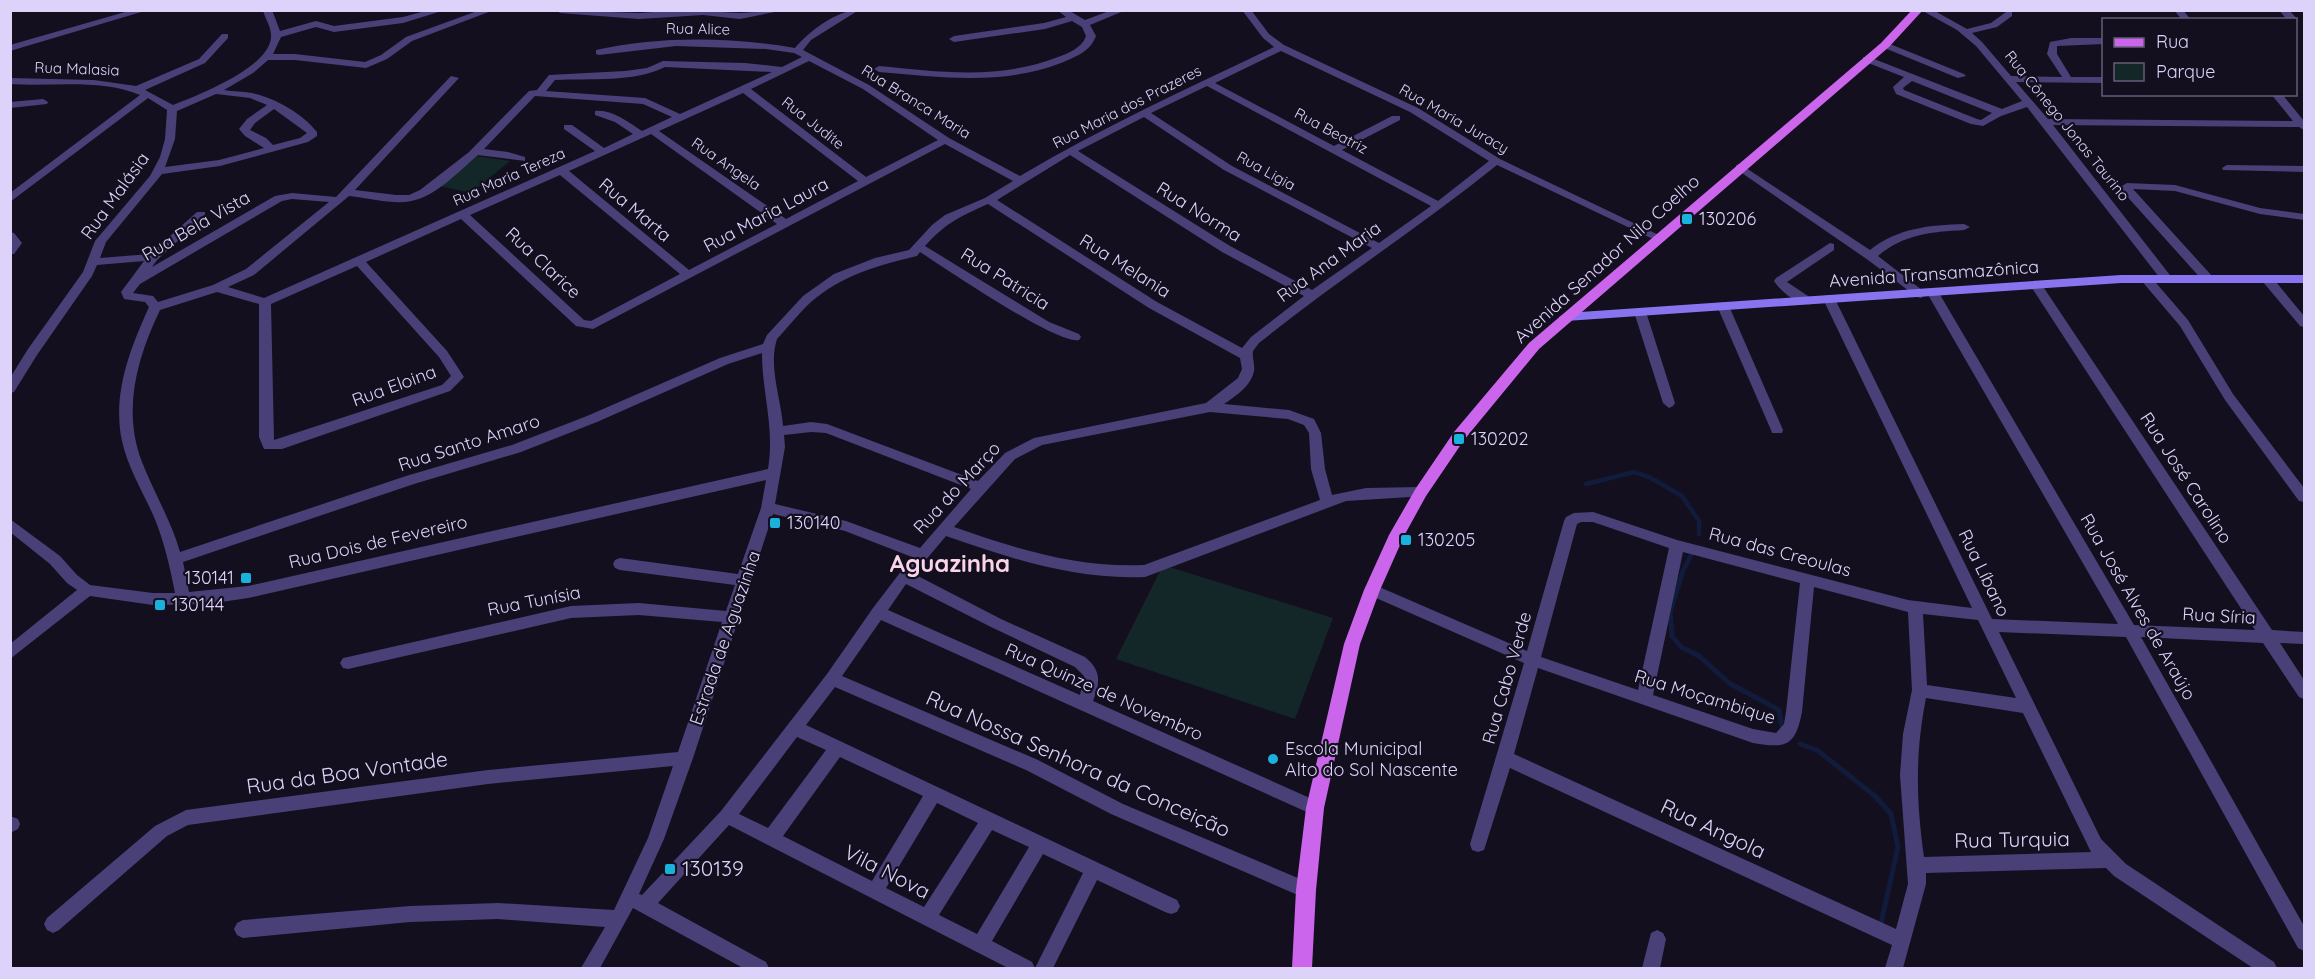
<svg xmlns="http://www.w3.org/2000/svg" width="2315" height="979" viewBox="0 0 2315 979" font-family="Quicksand,sans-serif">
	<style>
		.green { fill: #132628 }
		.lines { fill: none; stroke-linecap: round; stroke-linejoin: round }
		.stream-far1 { stroke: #111b3c; stroke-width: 4.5 }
		.stream { stroke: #111b3c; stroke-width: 5 }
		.street { fill: #494078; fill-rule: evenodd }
		.secondary { fill: #8774ee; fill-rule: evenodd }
		.primary { fill: #cb66ec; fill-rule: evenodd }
		.poi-dot { fill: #1bb1dd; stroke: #140f1e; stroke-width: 2 }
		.labels { text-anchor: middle; stroke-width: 4.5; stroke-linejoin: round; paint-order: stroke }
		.far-street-label { font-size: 15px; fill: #dcd2fa; stroke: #140f1e }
		.street-label { font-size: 18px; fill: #dcd2fa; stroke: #140f1e }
		.poi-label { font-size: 18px; fill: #dcd2fa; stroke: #140f1e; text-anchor: start }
		.near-street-label { font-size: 21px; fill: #dcd2fa; stroke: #140f1e }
		.near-poi-label { font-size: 21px; fill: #dcd2fa; stroke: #140f1e; text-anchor: start }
		.district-label { font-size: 24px; font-weight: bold; fill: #fad4e7; stroke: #140f1e }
	</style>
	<rect width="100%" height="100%" fill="#140f1e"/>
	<path class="green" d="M471,155l39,6 -39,32 -36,-8z
		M1163,565l170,53 -38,101 -179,-60z"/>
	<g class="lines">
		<path class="stream-far1" d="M1586,484l48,-12 15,5 33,19 17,25v13
			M1681,575l12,-24"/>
		<path class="stream" d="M1682,574l-12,38 2,24 9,11 18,9 30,27 50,27 3,17
			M1800,744l17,6 58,46 16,18 7,33 -17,76"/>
		<path class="street" d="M132,10h16l-138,41v-6z
			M263,10h9l8,21 36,-10 18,5 69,-9 26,-7h16l-42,13 -69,9 -18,-5 -35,10 -8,17h22l70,8 16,-7 25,-18 74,-27h14l-82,31 -25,18 -21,9 -71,-8h-27l-15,13 -29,17c9,2 19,1 28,3 23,5 50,20 65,39v4l-9,6 -88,24 -58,8 -56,68 -6,16 50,-4 47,-42h8v4l-48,44 -5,7 123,-71 17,-3 44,4 115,-121 8,2 -104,112 41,5h13l11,-5 49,-38 60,-61 8,-1 12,-15 76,-4 22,-3 16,-7 82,2 37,4 20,-10 -8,-4 -28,-4 -90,-3 -77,9 -3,-1v-4c64,-14 134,-13 199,-2 14,-17 42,-38 64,-38l-48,30 -8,10 66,35 80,53 71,38c82,-49 169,-88 254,-129l-11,-9 -21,-28h9l18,24 15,11 134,63 82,51 165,79 -6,3 -4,-1 -158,-75c-77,62 -161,116 -238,178l-6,8c-1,7 2,13 1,20 -3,15 -18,25 -30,33l65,6 25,9 7,14 4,36 7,26 34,-7 55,-1 5,1 2,4 -2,4 -80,5 -201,76c-70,3 -133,-18 -199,-41l-32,38 87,45 84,38c17,14 15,26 8,44l228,102 2,5 -2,5 -6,3 -6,-3 -428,-193 -39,56 196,84 85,44 189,80 3,6 -3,6 -6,2 -6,-2 -189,-82 -85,-44 -191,-83 -29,38 371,175 3,6 -3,6 -6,2 -6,-2 -68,-32 -44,88h-18l48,-95 -40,-19 -51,87 40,21 3,6h-27l-279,-143 -71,78 108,59 3,6h-26l-110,-60 -33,60h-19l24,-41 -107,-8 -88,3 -167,16 -6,-3 -3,-6 3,-6 6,-3 167,-14 88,-3 116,7 34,-72 25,-72 -185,18 -300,41 -21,11 -108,94 -6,3 -6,-3 -3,-6 3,-6 108,-92 31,-16 302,-40 190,-18 44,-130 -83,-7 -68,3 -223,51 -5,-1 -3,-5 3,-5 5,-1 223,-51 68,-3 87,8 9,-26 -115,-15 -5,-2 -2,-4 2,-4 5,-2 118,16 23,-66 5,-28 -518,118 -40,6 -55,1 -63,-9 -80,63v-15l67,-54 -10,-7 -17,-19 -40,-32v-13l50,37 17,19 13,10 63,8h22c-5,-26 -11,-52 -21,-76 -11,-25 -26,-49 -32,-76 -10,-47 8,-92 27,-134l-4,-5 -21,-3 -3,-7 23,-31 -47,4 -5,11 -55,79 -23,37 -4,1v-15l18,-29 55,-77 12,-31 55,-65 10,-19 5,-18 2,-29 -19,-12 -138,104v-9l130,-98c-40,-17 -88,-8 -130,-11v-6l84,2 42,6 63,-27 23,-25h6v4l-23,25 -60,27 28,15c26,-10 97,-38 98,-68 1,-9 -6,-18 -8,-27zM1281,51l129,61 79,49 -51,40 -96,-51 58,-30v-4h-8l-58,30 -119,-63zM809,61l54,28 75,51 -72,37 -115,-88zM665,67l107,5 -92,42 -35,-16 -99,-7 9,-11c35,-2 78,3 110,-13zM1207,86l224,120 -52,37 -147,-77 -81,-53zM743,93l115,88 -72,38 -127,-88zM216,94l34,4 17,7 -20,14 -8,10 6,7 19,12 -45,12 -54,7 10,-28 2,-28zM535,96l108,8 29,13 -30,14c-14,-9 -30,-22 -47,-20v4l20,7 18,12 -29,14 -32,-23h-8v4l31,22 -331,147 -36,-11 26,-12 95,-79c19,2 37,7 56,6 28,-2 53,-30 73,-47l47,6v-4l-17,-5 -24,-3zM274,109l33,24 -7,5 -27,7 -7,-7 -16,-8 5,-7zM1144,117l80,53 148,78 -60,42 -82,-44 -152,-95zM651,134l126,90 -88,46 -120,-99zM945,144l68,37 -28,17 -40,17 -13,10 -23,25 -34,8 -41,16 -31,22 -36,39 -4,9 -43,14 -133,58 -75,29 -106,31 -226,76c-9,-32 -26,-59 -38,-90 -20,-52 -5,-104 18,-152l57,-18 42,12v133l5,12h18l168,-58 14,-14 -17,-26 -81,-89 95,-43 115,107 17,3zM1070,155l152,97 82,44 -53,41 -9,11 -85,-46 -160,-102zM560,175l120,99 -89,47 -7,-1 -114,-105zM292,199l37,3 -83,67 -33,16 -55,17 -5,-6 -20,-3 7,-9 142,-83zM988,204l161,104 91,50 2,11 -4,9 -32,25 -172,35 -29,15 -27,28 -151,-57 -16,-2 -28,4c-2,-28 -15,-60 -6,-87 11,-12 22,-26 34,-37 31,-27 68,-37 106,-46l3,-4c25,16 137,93 159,88l2,-3 -2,-3 -30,-12 -124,-76c22,-24 34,-29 63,-42zM357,266l82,91 12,19 -9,9 -168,55 -3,-136zM762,353c0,41 13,74 6,116l-520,117 -59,6 -6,-30 231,-78 107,-32 76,-30 131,-58zM1210,412l78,7 16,6 5,8 2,36 9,31 -176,65c-67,3 -127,-16 -190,-38l61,-68 27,-14zM811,432l15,1 145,56 -51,59 -74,-27 -71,-17 10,-57 -1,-12zM773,514l72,17 67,26 -39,51 -46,66 -106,137 -79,84 -3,-1 25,-55 29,-81zM906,584l85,43 84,40 9,9 -4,19 -192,-85zM797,737l29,13 -58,78 -29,-14zM840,757l83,39 -51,85 -89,-45zM937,803l41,20 -54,84 -38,-19zM992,830l37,17 -52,87 -38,-19z
			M556,10l83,3 44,-3 57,3 45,-3 -45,9 -37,-4 -64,4 -79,-6z
			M1057,10h11l17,10 27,-10h14l-36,15 6,11c-6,16 -21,21 -35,27 -60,23 -120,14 -182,9l-5,-3 5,-3c61,6 120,14 179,-9 11,-4 24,-9 28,-21l-4,-9 -10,-6 -27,8 -91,13 -5,-3 5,-3 90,-13 22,-6z
			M1921,10h12l34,19 24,-6 15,-11h6v4l-15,11 -25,6 10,9 29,34 51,1 -15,-23 3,-12 21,-4h33v6l-47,2v8l14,23h33v6l-88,-1 32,37 245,2 -22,-27h11l22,27v9l-5,-3 -246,-2 120,154 -6,4 -4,-1 -136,-175 -26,9 -18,10 -12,-2 -75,-30 -3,-7 11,-10 -41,-16v-4h6l133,52 20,-8 -46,-55 -19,-16zM1912,81l80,32 -11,7 -4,-1 -73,-29 -1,-2z
			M2174,10h9l8,10h-9z
			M2279,10h10l9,10 -2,2v-2h-9z
			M1885,42l79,32 2,2 -8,2 -76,-31 -2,-2z
			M43,99l5,3 -1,2 -37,4v-6z
			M1740,164l130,86c28,-22 59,-25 94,-26l6,3 -6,3c-33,2 -60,4 -86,26l49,38 -6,4 -4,-1 -49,-37 -132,-91v-4z
			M2227,165l77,1v6l-81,-2 -1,-2z
			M2127,183l48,2 85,23 44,6v6l-44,-6 -85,-23 -42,-2 79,87 2,3 -6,4 -4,-1 -80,-89 -2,-7z
			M10,232l4,1 8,10 -8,11h-4z
			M1830,243l4,1v6l-47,32 24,16 2,3 -2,3c-13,2 -30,-12 -37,-23l2,-3z
			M2146,275l4,1 38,44 45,74 71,94v14l-5,-1 -74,-101 -45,-74 -40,-47z
			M2267,275l4,1 33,40v11l-4,-1 -37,-44 -2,-3z
			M2036,281l4,1 232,348 32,2v12l-24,-1 24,37v19l-5,-2 -36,-54 -122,-6 163,289v25l-6,-3 -172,-311 -127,-5 102,207 25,25 148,98 3,6h-24l-139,-92 -8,-8 -180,5v11l-23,84h-18l7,-23 -382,-177 -26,82 -6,2 -6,-2 -2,-6 54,-181 -157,-69 -2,-4 2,-4 5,-2 5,2 150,65 37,-130 2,-4 8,-4 19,-1 84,28 231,60 64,8 -149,-309 2,-3 4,-1 6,4 157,320 126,5 -191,-331 6,-4 6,4 195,332 121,5 -225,-345zM1581,522h12l76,26 -31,142 -97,-33 36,-133zM1683,552l117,31 -14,129 -2,12 -8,9 -23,-4 -100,-34zM1814,587l94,25 4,78 -9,44 -3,41 8,109 -12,45 -382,-175 24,-86 215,75c32,5 42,5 49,-31zM1923,614l55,6 38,78 -89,-13zM1926,698l97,15 68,139 -167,5c-8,-58 -9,-102 2,-159z
			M1723,302l6,4 54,124 -1,3h-10l-1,-3 -54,-124z
			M1640,308l6,4 29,91 -2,3 -4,2 -6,-5 -29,-91z
			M10,816l8,3 2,5 -2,5 -6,3z
			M1657,930l6,3 3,6 -6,29h-18l9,-35z"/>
		<path class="secondary" d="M2121,275h183v8h-183l-555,38 -7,-4 7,-4z"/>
		<path class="primary" d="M1912,10h11l-34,37 -350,302 -75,91 -38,56 -22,40 -24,54 -20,54 -36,164 -8,82 -4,78h-20l4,-78 10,-82 38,-164 20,-54 25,-55 27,-47 38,-56 75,-89 352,-300z"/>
	</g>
	<g class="poi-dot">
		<rect x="1681" y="213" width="12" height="12" rx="3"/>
		<rect x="1453" y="433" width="12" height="12" rx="3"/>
		<rect x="769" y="517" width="12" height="12" rx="3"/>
		<rect x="1400" y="534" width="12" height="12" rx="3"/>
		<rect x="240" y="572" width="12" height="12" rx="3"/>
		<rect x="154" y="599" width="12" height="12" rx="3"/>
		<circle cx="1273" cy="759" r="6"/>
		<rect x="664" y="863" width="12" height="12" rx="3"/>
	</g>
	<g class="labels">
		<g class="far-street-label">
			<text transform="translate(698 29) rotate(1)" y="5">Rua Alice</text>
			<text transform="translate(77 69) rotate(2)" y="5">Rua Malasia</text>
			<text transform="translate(916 102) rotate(32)" y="5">Rua Branca Maria</text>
			<text transform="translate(1127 107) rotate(-27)" y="5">Rua Maria dos Prazeres</text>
			<text transform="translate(1454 119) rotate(30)" y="5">Rua Maria Juracy</text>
			<text transform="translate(813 123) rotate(38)" y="5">Rua Judite</text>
			<text transform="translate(2067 126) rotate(51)" y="5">Rua Cônego Jonas Taurino</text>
			<text transform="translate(1331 131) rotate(28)" y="5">Rua Beatriz</text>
			<text transform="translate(726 164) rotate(35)" y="5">Rua Angela</text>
			<text transform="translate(1266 171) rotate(29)" y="5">Rua Ligia</text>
			<text transform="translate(509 177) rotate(-24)" y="5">Rua Maria Tereza</text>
		</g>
		<g class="street-label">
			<text transform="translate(115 196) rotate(-54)" y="6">Rua Malásia</text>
			<text transform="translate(635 210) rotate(40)" y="6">Rua Marta</text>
			<text transform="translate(1199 212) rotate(32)" y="6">Rua Norma</text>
			<text transform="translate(766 215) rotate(-28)" y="6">Rua Maria Laura</text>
			<text transform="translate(196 226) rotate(-30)" y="6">Rua Bela Vista</text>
			<text transform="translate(1607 259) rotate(-42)" y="6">Avenida Senador Nilo Coelho</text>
			<text transform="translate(1329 262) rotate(-36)" y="6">Rua Ana Maria</text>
			<text transform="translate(543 263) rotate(43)" y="6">Rua Clarice</text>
			<text transform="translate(1125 266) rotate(32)" y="6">Rua Melania</text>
			<text transform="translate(1934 274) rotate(-4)" y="6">Avenida Transamazônica</text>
			<text transform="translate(1005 279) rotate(32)" y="6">Rua Patricia</text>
			<text transform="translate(394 386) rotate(-20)" y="6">Rua Eloina</text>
			<text transform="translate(469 443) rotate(-18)" y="6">Rua Santo Amaro</text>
			<text transform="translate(2186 478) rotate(57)" y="6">Rua José Carolino</text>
			<text transform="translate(957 488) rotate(-47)" y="6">Rua do Março</text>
			<text transform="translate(378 542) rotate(-13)" y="6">Rua Dois de Fevereiro</text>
			<text transform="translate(1780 552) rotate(15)" y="6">Rua das Creoulas</text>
			<text transform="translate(1984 573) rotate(64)" y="6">Rua Líbano</text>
			<text transform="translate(534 601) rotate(-11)" y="6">Rua Tunísia</text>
			<text transform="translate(2138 607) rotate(60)" y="6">Rua José Alves de Araújo</text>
			<text transform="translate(2219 616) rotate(3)" y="6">Rua Síria</text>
			<text transform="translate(725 638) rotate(-71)" y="6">Estrada de Aguazinha</text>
			<text transform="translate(1507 678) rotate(-74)" y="6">Rua Cabo Verde</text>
			<text transform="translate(1104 692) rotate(24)" y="6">Rua Quinze de Novembro</text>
			<text transform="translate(1705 697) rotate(17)" y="6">Rua Moçambique</text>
		</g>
		<g class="poi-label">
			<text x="1699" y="225">130206</text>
			<text x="1471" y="445">130202</text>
			<text x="787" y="529">130140</text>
			<text x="1418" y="546">130205</text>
			<text x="234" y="584" text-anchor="end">130141</text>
			<text x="172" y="611">130144</text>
			<text x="1285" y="755">Escola Municipal<tspan x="1285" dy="21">Alto do Sol Nascente</tspan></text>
		</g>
		<g class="near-street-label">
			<text transform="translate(1078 764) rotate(24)" y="7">Rua Nossa Senhora da Conceição</text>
			<text transform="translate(347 773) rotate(-8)" y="7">Rua da Boa Vontade</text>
			<text transform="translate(1713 829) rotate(25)" y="7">Rua Angola</text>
			<text transform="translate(2012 840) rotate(-1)" y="7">Rua Turquia</text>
			<text transform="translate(887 872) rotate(27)" y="7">Vila Nova</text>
		</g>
		<g class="near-poi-label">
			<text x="682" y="876">130139</text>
		</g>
		<g class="district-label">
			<text x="950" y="572">Aguazinha</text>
		</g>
	</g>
	<rect width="2315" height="979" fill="none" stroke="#dcd2fa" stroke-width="24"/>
	<rect x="2102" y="18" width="195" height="78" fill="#140f1e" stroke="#645d76" stroke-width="1.5"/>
	<rect x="2114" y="38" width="30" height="9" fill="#cb66ec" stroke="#645d76" stroke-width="1.5"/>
	<text x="2156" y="48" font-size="18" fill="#dcd2fa">Rua</text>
	<rect x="2114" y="63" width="30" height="18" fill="#132628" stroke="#645d76" stroke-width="1.5"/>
	<text x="2156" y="78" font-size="18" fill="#dcd2fa">Parque</text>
</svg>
